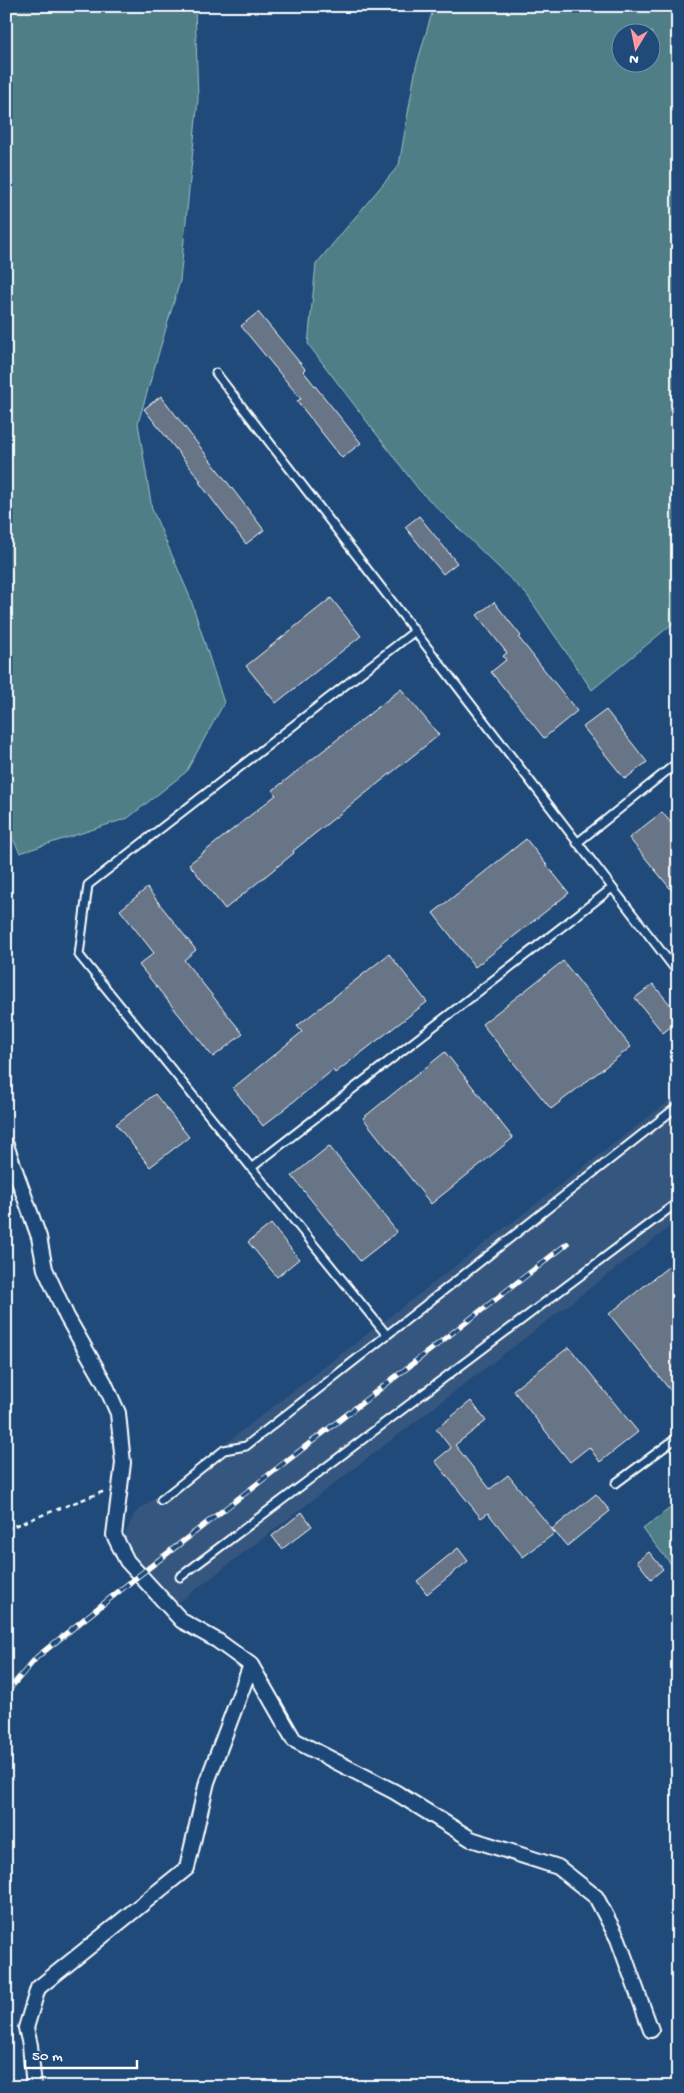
<svg xmlns="http://www.w3.org/2000/svg" width="684" height="2093" viewBox="0 0 684 2093" font-family="'Gochi Hand',sans-serif">
	<style>
		.built { fill: #35577e }
		.green { fill: #507e87; stroke: #a8bec3; fill-rule: evenodd }
		.building { fill: #677486; stroke: #fff }
		.lines { fill: none; stroke-linecap: round; stroke-linejoin: round }
		.service-casing { stroke: #fff; stroke-width: 11 }
		.minor-casing { stroke: #fff; stroke-width: 18 }
		.path { stroke: #fff; stroke-width: 2.5; stroke-dasharray: 5 4; stroke-linecap: butt }
		.service { stroke: #1f4a7a; stroke-width: 7 }
		.minor { stroke: #1f4a7a; stroke-width: 14 }
		.rail-casing { stroke: #fff; stroke-width: 5.5 }
		.rail { stroke: #1f4a7a; stroke-width: 4; stroke-dasharray: 11; stroke-linecap: butt }
	</style>
	<rect width="100%" height="100%" fill="#1f4a7a"/>
	<filter id="ink" filterUnits="userSpaceOnUse"><feTurbulence type="fractalNoise" baseFrequency=".02" numOctaves="2"/><feDisplacementMap in="SourceGraphic" scale="10" xChannelSelector="R" yChannelSelector="G"/><feConvolveMatrix kernelMatrix="1 2 1 2 8 2 1 2 1" color-interpolation-filters="sRGB"/></filter>
	<g filter="url(#ink)">
		<path class="built" d="M 678,1094 L 678,1221 L 174,1606 L 131,1559 L 124,1537 L 134,1514 Z"/>
		<path class="green" d="M 6,6 L 195,6 L 198,99 L 180,281 L 138,423 L 152,509 L 190,597 L 224,703 L 186,772 L 128,818 L 20,853 L 6,825 Z
			M 434,6 L 652,6 L 678,16 L 678,619 L 592,690 L 527,595 L 419,490 L 308,344 L 316,264 L 399,165 L 416,67 ZM 622,32 L 652,32 L 652,62 L 622,62 Z
			M 678,1502 L 678,1573 L 643,1529 Z"/>
		<path class="building" d="M 258,312 L 305,369 L 303,371 L 361,443 L 342,458 L 297,401 L 301,399 L 241,326 Z
			M 161,396 L 264,530 L 246,544 L 199,482 L 201,481 L 144,409 Z
			M 419,516 L 457,563 L 443,574 L 405,527 Z
			M 331,598 L 361,636 L 276,703 L 246,666 Z
			M 494,602 L 521,636 L 519,638 L 577,711 L 544,738 L 491,672 L 506,660 L 503,656 L 507,653 L 477,615 Z
			M 401,689 L 439,735 L 293,851 L 294,853 L 225,909 L 189,864 L 276,795 L 272,791 Z
			M 606,710 L 647,762 L 625,779 L 583,727 Z
			M 662,812 L 678,831 L 678,898 L 629,838 Z
			M 526,839 L 569,893 L 475,967 L 433,913 Z
			M 147,888 L 196,950 L 184,960 L 243,1034 L 213,1057 L 139,965 L 154,953 L 120,910 Z
			M 389,954 L 427,1002 L 335,1073 L 333,1070 L 263,1126 L 233,1088 L 302,1032 L 297,1026 Z
			M 563,961 L 631,1047 L 551,1109 L 482,1024 Z
			M 653,984 L 678,1014 L 678,1021 L 663,1033 L 635,998 Z
			M 445,1052 L 513,1138 L 431,1204 L 363,1118 Z
			M 155,1094 L 189,1137 L 150,1167 L 116,1124 Z
			M 329,1146 L 397,1232 L 360,1261 L 292,1176 Z
			M 271,1224 L 299,1259 L 277,1277 L 248,1242 Z
			M 678,1259 L 678,1400 L 609,1314 Z
			M 569,1347 L 638,1432 L 600,1462 L 589,1447 L 570,1462 L 513,1390 Z
			M 471,1401 L 486,1421 L 455,1445 L 490,1489 L 508,1475 L 555,1533 L 523,1557 L 488,1513 L 481,1518 L 435,1461 L 451,1448 L 436,1429 Z
			M 596,1494 L 610,1511 L 567,1546 L 552,1529 Z
			M 302,1512 L 312,1526 L 282,1549 L 272,1536 Z
			M 458,1548 L 468,1561 L 427,1594 L 417,1581 Z
			M 649,1552 L 663,1569 L 651,1579 L 637,1561 Z"/>
		<g class="lines">
			<defs>
				<path id="service" d="M 216,373 L 678,973
					M 671,768 L 678,776
					M 577,843 L 678,762
					M 251,1168 L 612,888
					M 386,1334 L 79,955 L 88,885 L 415,631
					M 616,1483 L 678,1437
					M 161,1500 L 224,1450 L 246,1446 L 678,1106
					M 180,1577 L 678,1202"/>
				<path id="minor" d="M 6,1145 L 39,1237 L 45,1269 L 67,1317 L 104,1382 L 118,1413 L 123,1463 L 114,1535 L 127,1561 L 182,1621 L 218,1641 L 251,1665 L 294,1740 L 395,1792 L 471,1839 L 558,1867 L 596,1897 L 618,1939 L 651,2030
					M 34,2087 L 30,2045 L 26,2028 L 38,1988 L 187,1868 L 207,1782 L 251,1665"/>
			</defs>
			<use href="#service" class="service-casing"/>
			<use href="#minor" class="minor-casing"/>
			<path class="path" d="M 6,1529 L 105,1491
				M 6,2037 L 14,2034"/>
			<use href="#service" class="service"/>
			<use href="#minor" class="minor"/>
			<defs>
				<path id="rail" d="M 6,1693 L 37,1657 L 133,1580 L 567,1244"/>
			</defs>
			<use href="#rail" class="rail-casing"/>
			<use href="#rail" class="rail"/>
		</g>
	</g>
	<rect width="684" height="2093" fill="none" stroke="#1f4a7a" stroke-width="25"/>
	<rect x="12" y="12" width="659" height="2068" fill="none" stroke="#fff" stroke-width="2" filter="url(#ink)"/>
	<g transform="translate(636 48) rotate(190)"><circle r="24" fill="#1f4a7a" stroke="#7992af"/>
	<path d="M0-4L9 19L0 12L-9 19Z" fill="#ff9aa2"/>
	<text y="-8" font-size="14" font-weight="bold" text-anchor="middle" fill="#ffffff">N</text>
	</g>
	<path d="M25 2060v8h112v-8" fill="none" stroke="#ffffff" stroke-width="2.5"/>
	<text x="32" y="2060" font-size="15" fill="#ffffff" stroke="#1f4a7a" stroke-width="4" paint-order="stroke">50 m</text>
</svg>
